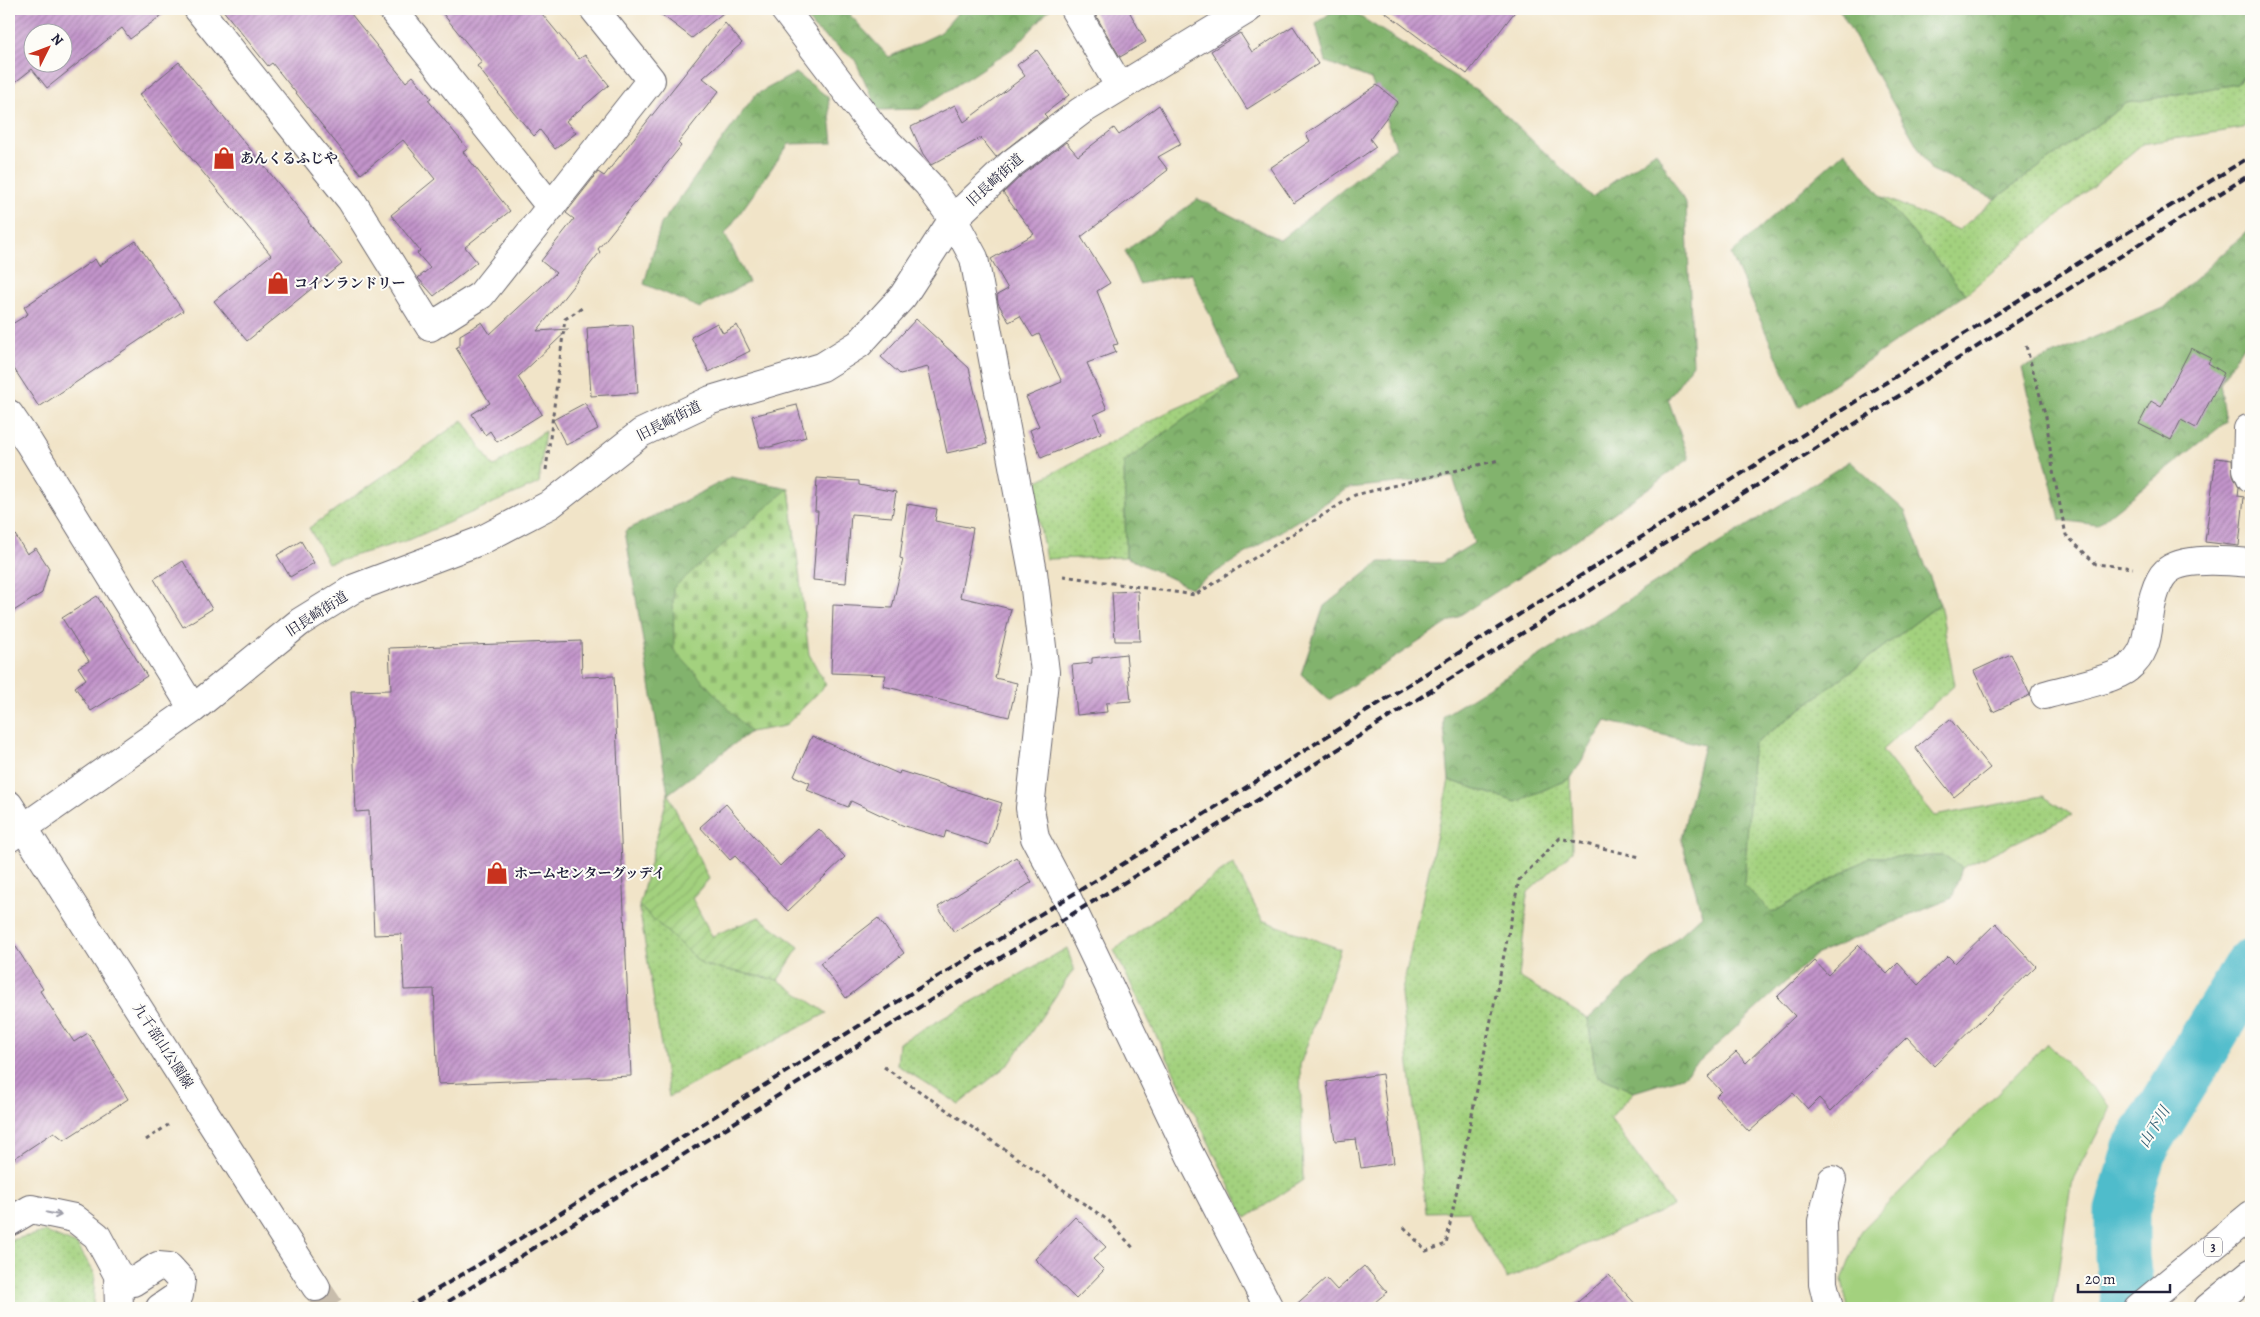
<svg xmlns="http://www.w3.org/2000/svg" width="2260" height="1317" viewBox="0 0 2260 1317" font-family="Alegreya,'Noto Serif JP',serif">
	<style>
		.grass { fill: url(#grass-dots); stroke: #627a5c }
		.forest { fill: url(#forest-crowns); stroke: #526a54 }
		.cemetery { fill: url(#cemetery-stones); stroke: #627a5c }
		.park { fill: #a3d17e; stroke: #627a5c }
		.garden { fill: url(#garden-furrows); stroke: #627a5c }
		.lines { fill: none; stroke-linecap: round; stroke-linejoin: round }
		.river { stroke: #50bccb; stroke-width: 55 }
		.building { fill: url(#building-hatch); fill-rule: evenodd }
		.major-tunnel { stroke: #c8bdac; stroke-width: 28; stroke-dasharray: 28 14; stroke-linecap: butt }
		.minor-casing { stroke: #6a666c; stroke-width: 30 }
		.major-casing { stroke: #6a666c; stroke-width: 30 }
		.highway-casing { stroke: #6a666c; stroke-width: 30 }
		.path { stroke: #6a666c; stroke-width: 3; stroke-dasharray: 4 4; stroke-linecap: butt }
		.minor { stroke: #fff; stroke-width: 28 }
		.major { stroke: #fff; stroke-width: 28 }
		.highway { stroke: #fff; stroke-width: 28 }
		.rail { stroke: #22223b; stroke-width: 4; stroke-dasharray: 8 4; stroke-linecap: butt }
		.oneway { stroke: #9c9ca7 }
		.labels { text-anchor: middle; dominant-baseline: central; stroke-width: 4; stroke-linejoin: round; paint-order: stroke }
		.shield { fill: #fdfcf7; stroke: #646373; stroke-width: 1 }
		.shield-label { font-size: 12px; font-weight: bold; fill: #22223b }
		.poi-label { font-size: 14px; font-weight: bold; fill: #22223b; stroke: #fdfcf7; text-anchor: start }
		.street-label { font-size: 14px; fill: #22223b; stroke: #fdfcf7 }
		.water-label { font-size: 15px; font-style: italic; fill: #346075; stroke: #fdfcf7 }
	</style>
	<defs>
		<pattern id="grass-dots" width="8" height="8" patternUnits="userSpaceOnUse" patternTransform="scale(1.25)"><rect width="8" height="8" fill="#a3d17e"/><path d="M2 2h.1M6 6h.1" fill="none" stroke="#8cb36e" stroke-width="1.8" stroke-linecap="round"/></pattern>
		<pattern id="forest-crowns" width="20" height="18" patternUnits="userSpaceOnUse" patternTransform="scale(1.25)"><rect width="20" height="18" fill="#82b36d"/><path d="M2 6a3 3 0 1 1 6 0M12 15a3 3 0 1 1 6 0" fill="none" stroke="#6a915b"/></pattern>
		<pattern id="cemetery-stones" width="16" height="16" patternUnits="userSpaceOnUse" patternTransform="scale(1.25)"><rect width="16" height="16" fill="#a3d17e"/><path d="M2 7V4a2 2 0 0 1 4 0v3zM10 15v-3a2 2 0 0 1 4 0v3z" fill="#8cb36e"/></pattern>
		<pattern id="garden-furrows" width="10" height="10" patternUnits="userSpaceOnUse" patternTransform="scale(1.25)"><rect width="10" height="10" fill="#a3d17e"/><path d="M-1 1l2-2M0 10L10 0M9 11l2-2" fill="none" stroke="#8cb36e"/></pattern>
		<pattern id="building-hatch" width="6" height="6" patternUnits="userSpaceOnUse" patternTransform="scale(1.25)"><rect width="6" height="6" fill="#c294ca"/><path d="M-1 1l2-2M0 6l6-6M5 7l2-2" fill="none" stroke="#9d78a5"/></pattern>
	</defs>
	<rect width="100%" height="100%" fill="#fdfcf7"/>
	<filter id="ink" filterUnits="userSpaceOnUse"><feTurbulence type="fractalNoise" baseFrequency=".02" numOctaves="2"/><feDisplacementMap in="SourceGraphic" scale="10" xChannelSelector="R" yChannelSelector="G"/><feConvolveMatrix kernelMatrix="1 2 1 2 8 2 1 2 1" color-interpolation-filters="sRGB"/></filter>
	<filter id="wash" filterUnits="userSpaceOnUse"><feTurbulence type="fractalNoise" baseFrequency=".0096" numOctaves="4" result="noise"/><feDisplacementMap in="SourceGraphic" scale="20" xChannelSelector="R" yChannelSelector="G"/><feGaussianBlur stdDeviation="1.12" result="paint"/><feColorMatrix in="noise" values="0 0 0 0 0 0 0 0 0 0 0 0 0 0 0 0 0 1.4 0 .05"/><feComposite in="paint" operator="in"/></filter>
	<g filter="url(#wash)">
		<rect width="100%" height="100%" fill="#f1e4c8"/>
		<path class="grass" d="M 2251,67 L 2251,122 L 2243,128 L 2142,144 L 1966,294 L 1881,196 L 1959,230 L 1995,199 L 2127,103 L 2236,84 Z
			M 1240,380 L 1124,462 L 1126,557 L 1046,559 L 1032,484 L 1166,413 Z
			M 463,420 L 493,467 L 545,431 L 539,483 L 409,540 L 328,563 L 309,528 Z
			M 1940,604 L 1955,685 L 1882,750 L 1934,816 L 2043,796 L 2072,815 L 1962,868 L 1945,856 L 1870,857 L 1772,913 L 1743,885 L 1753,745 Z
			M 1571,778 L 1572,852 L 1528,892 L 1519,977 L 1588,1019 L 1596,1075 L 1634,1092 L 1610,1118 L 1673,1206 L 1507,1279 L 1468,1211 L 1426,1212 L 1401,995 L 1449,780 L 1516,802 Z
			M 1233,863 L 1262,920 L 1340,949 L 1300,1065 L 1303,1180 L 1246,1218 L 1114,950 Z
			M 639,906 L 703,965 L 778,980 L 827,1013 L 669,1097 Z
			M 1067,948 L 1074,969 L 1010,1063 L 959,1104 L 897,1065 L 899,1043 Z
			M 45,1232 L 77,1245 L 95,1274 L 93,1308 L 9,1308 L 9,1243 L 11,1240 Z"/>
		<path class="forest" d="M 799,9 L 854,9 L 850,15 L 889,57 L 940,33 L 961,9 L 1050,9 L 1015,47 L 920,109 L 878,110 L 855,60 L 814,28 Z
			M 1335,9 L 1348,9 L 1483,94 L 1592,197 L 1656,151 L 1686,204 L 1693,364 L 1668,399 L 1689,459 L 1573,542 L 1329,700 L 1301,674 L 1324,606 L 1380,562 L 1441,563 L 1474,543 L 1453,477 L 1349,488 L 1191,588 L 1126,557 L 1124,462 L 1239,380 L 1191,273 L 1139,284 L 1125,251 L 1198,199 L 1280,240 L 1396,147 L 1371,79 L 1326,62 L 1316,24 Z
			M 1839,9 L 2251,9 L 2251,67 L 2236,84 L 2127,103 L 1995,199 L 1931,170 Z
			M 796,73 L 828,97 L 833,143 L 789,144 L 725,234 L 749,282 L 700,308 L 644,284 L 661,224 L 755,95 Z
			M 1845,151 L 1881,196 L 1966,294 L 1799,407 L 1731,254 Z
			M 2251,228 L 2251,327 L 2245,343 L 2220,383 L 2226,422 L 2097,525 L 2060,520 L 2022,368 L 2163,308 Z
			M 1850,461 L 1905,511 L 1940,604 L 1753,745 L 1744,885 L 1772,913 L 1870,857 L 1945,856 L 1962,868 L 1952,898 L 1815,955 L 1682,1077 L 1634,1092 L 1596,1075 L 1588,1019 L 1702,915 L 1681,838 L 1704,745 L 1606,721 L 1571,778 L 1516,802 L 1449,780 L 1443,716 Z
			M 731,477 L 789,488 L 797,558 L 712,656 L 750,732 L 668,794 L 625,531 Z"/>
		<path class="cemetery" d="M 789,488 L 809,654 L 826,685 L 785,726 L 750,732 L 674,650 L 673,588 Z"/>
		<path class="park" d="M 2047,1043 L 2111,1107 L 2071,1184 L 2053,1308 L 1848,1308 L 1842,1280 L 1861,1231 Z"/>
		<path class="garden" d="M 668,794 L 709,879 L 692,898 L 712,936 L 759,917 L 799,947 L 778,980 L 703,965 L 639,906 Z"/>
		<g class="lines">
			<path class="river" d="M 2129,1308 L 2122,1257 L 2122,1210 L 2139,1151 L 2251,966"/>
		</g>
		<g id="blocks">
			<path class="building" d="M 9,9 L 170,9 L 130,39 L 122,28 L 47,88 L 32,69 L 9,87 ZM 32,32 L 62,32 L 62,62 L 32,62 Z
				M 222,9 L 347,9 L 406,82 L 413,76 L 431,98 L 428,100 L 468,149 L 463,152 L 510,211 L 465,247 L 477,262 L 434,296 L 418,278 L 430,268 L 417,253 L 420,251 L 391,215 L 435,179 L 403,140 L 361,174 L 272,63 L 268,66 Z
				M 439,9 L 538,9 L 579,59 L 585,55 L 609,85 L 566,121 L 576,133 L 555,149 L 540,130 L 534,136 L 502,98 L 477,66 L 482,62 Z
				M 654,9 L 728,9 L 692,38 Z
				M 1092,9 L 1128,9 L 1146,42 L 1120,57 Z
				M 1381,9 L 1517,9 L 1467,74 Z
				M 725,23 L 742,43 L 703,78 L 719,91 L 678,143 L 681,146 L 598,249 L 600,252 L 537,331 L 569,329 L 518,377 L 542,414 L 497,442 L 490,431 L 485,435 L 472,414 L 490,403 L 456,348 L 460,345 L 460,335 L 482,322 L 490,334 L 556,273 L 541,261 L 574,219 L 566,213 L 598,172 L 604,176 Z
				M 1293,26 L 1318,64 L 1247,109 L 1211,51 L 1240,33 L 1252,52 Z
				M 1037,50 L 1069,95 L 1044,114 L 1047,117 L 996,157 L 981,138 L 931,165 L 923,154 L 911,127 L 955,105 L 964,122 L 1025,76 L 1017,65 Z
				M 179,62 L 309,221 L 308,222 L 342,264 L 247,341 L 214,301 L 271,255 L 139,95 Z
				M 1377,85 L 1398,102 L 1370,139 L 1376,147 L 1294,203 L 1270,168 L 1310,141 L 1306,134 Z
				M 1159,105 L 1181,144 L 1158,157 L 1168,170 L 1081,237 L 1110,283 L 1097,291 L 1118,344 L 1113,345 L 1116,352 L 1087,363 L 1107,409 L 1094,415 L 1101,433 L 1041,458 L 1030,430 L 1039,426 L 1026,397 L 1062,382 L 1039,334 L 1033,337 L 1020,316 L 1009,322 L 998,303 L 997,295 L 1008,289 L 991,259 L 1034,234 L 1003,193 L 1021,176 L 1066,142 L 1078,156 L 1114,128 L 1119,135 Z
				M 136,241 L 183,311 L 39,407 L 9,361 L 9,326 L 28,314 L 24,307 L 95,259 L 99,266 Z
				M 916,319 L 969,368 L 987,444 L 947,453 L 928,367 L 900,374 L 881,357 Z
				M 717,323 L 723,333 L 737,325 L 750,351 L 709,372 L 691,337 Z
				M 633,325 L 638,393 L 591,396 L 587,328 Z
				M 2191,348 L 2211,358 L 2208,363 L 2224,373 L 2196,428 L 2181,420 L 2171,440 L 2139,424 L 2151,401 L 2161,407 Z
				M 585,403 L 598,429 L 566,445 L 553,420 Z
				M 797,405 L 806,437 L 770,447 L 760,447 L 752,416 Z
				M 2216,458 L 2232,460 L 2233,475 L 2239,487 L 2238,496 L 2244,497 L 2239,546 L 2205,542 Z
				M 817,478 L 859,481 L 859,485 L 896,492 L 892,517 L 851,514 L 846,583 L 813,580 L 818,511 L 815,511 Z
				M 907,504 L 937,509 L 935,521 L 973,528 L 960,597 L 1011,609 L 995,678 L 1017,683 L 1009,717 L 883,686 L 886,675 L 831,673 L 833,605 L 892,608 L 903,559 L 900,558 Z
				M 9,525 L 27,554 L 36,548 L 49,568 L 42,593 L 9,614 Z
				M 301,541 L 314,563 L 290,577 L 277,555 Z
				M 183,561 L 212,609 L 183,627 L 154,579 Z
				M 1138,591 L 1140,641 L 1115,641 L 1112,592 Z
				M 97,596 L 147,676 L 91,711 L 75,687 L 86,679 L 78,667 L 89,661 L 62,618 Z
				M 581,641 L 582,677 L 614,676 L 631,1076 L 438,1084 L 434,989 L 404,990 L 401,934 L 374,935 L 369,811 L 356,812 L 351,691 L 391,690 L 389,648 Z
				M 1126,654 L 1131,701 L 1106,703 L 1107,712 L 1077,715 L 1072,665 L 1092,663 L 1092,658 Z
				M 2011,654 L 2030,695 L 1993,712 L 1974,671 Z
				M 1950,719 L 1990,768 L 1954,797 L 1915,748 Z
				M 812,736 L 899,774 L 900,771 L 1002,803 L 989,845 L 946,831 L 944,838 L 902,825 L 851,801 L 848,807 L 807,790 L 810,783 L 794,776 Z
				M 726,804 L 780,866 L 819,829 L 845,857 L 788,911 L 735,856 L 730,860 L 700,827 Z
				M 1016,857 L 1032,882 L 954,932 L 938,907 Z
				M 878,918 L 904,953 L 846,998 L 820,963 Z
				M 1996,923 L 2036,966 L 1934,1066 L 1907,1037 L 1831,1111 L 1819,1098 L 1808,1109 L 1793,1093 L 1749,1132 L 1716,1096 L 1721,1091 L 1708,1077 L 1736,1052 L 1746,1063 L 1795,1016 L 1777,997 L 1815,961 L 1828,975 L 1859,945 L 1887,974 L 1898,963 L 1918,985 L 1948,956 L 1955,963 Z
				M 9,936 L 43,989 L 40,991 L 74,1042 L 88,1033 L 128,1099 L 64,1140 L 54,1132 L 9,1162 Z
				M 1382,1074 L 1394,1163 L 1361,1168 L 1356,1139 L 1335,1141 L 1327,1082 Z
				M 1075,1217 L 1106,1247 L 1093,1259 L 1104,1270 L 1076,1299 L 1035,1259 Z
				M 1364,1266 L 1387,1292 L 1368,1308 L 1292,1308 L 1326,1278 L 1337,1290 Z
				M 1609,1275 L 1639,1308 L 1571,1308 Z"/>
		</g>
	</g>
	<g filter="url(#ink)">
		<use href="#blocks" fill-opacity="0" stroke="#6a666c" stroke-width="1"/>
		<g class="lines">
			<path class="major-tunnel" d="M 316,1287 L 330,1308"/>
			<defs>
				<path id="minor" d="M 198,9 L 351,200 L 430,327 L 481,295 L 651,80 L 594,9
					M 392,9 L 551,207
					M 784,9 L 875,129 L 928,184 L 953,219 L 974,258 L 1033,572 L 1045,672 L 1030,808 L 1035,838 L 1067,898 L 1190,1155 L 1269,1308
					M 1074,9 L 1120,87
					M 9,414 L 29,443 L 193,709
					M 2248,429 L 2247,469 L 2251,478
					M 2045,695 C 2064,689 2114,680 2128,668 C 2144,655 2147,641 2149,621 C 2150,608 2156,581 2166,572 C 2182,556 2230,561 2251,563
					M 9,838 L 193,709 L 300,622 L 355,588 L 480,541 L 551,504 L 641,433 L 711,400 L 822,367 L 859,344 L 903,296 L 953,219 L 1011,164 L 1081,111 L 1248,9
					M 9,1222 L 31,1209 L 74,1218 L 97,1236 L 118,1275 L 119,1308
					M 118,1275 L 133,1282 L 158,1266 L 169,1267 L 181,1280 L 179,1295 L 160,1308
					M 1829,1308 L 1823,1283 L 1822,1221 L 1832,1180"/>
				<path id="major" d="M 9,805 L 316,1287"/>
				<path id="highway" d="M 2138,1308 L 2251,1215
					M 2208,1308 L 2251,1273"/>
			</defs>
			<use href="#minor" class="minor-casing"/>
			<use href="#major" class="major-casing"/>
			<use href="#highway" class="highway-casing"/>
			<path class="path" d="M 2026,346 L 2046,417 L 2053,471 L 2066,535 L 2096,564 L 2133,568
				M 546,470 L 565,319 L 582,308
				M 1063,576 L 1195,595 L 1355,495 L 1499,460
				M 884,1067 L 1109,1221 L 1135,1250
				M 146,1140 L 168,1125
				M 1404,1227 L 1426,1251 L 1446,1244 L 1519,880 L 1560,838 L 1640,857"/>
			<use href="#minor" class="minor"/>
			<use href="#major" class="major"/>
			<use href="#highway" class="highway"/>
			<path class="rail" d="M 406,1308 L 478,1265 L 916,990 L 1190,823 L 1869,393 L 2251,156
				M 438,1308 L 926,1003 L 1199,837 L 2251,174"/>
		</g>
		<defs><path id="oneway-shaft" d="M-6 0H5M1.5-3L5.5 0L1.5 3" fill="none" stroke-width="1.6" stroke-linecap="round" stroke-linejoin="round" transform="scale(1.25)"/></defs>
		<use class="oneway" href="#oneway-shaft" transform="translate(54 1214) rotate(12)"/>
	</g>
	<defs>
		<symbol id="shop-bare" viewBox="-9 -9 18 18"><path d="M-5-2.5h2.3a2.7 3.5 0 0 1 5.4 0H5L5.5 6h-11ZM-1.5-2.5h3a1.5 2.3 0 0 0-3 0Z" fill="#c8321e" stroke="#fdfcf7" stroke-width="2.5" paint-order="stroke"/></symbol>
	</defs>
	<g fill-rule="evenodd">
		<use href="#shop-bare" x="208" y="142" width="32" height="32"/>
		<use href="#shop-bare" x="262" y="267" width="32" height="32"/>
		<use href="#shop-bare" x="481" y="857" width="32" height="32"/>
	</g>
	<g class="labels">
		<rect class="shield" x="2204" y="1237.5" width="18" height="19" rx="4"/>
		<g class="shield-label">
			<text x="2213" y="1247">3</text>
		</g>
		<g class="poi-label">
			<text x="240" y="158">あんくるふじや</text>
			<text x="294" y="283">コインランドリー</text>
			<text x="514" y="873">ホームセンターグッデイ</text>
		</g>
		<g class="street-label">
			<text transform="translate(995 180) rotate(-42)">旧長崎街道</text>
			<text transform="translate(669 421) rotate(-27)">旧長崎街道</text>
			<text transform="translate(317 614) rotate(-33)">旧長崎街道</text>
			<text transform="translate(163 1046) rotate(57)">九千部山公園線</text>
		</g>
		<g class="water-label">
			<text transform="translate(2154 1127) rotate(-59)">山下川</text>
		</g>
	</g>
	<rect width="2260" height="1317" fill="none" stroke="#fdfcf7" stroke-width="30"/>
	<g transform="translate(48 48) rotate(48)"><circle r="24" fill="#fdfcf7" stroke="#a5a5ac"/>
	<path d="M0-4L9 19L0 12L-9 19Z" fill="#c8321e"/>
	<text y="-8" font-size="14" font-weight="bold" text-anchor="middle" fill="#22223b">N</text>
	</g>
	<path d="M2078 1284v8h92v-8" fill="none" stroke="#22223b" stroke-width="2.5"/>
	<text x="2085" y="1284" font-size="15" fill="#22223b" stroke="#fdfcf7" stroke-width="4" paint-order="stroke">20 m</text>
</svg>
